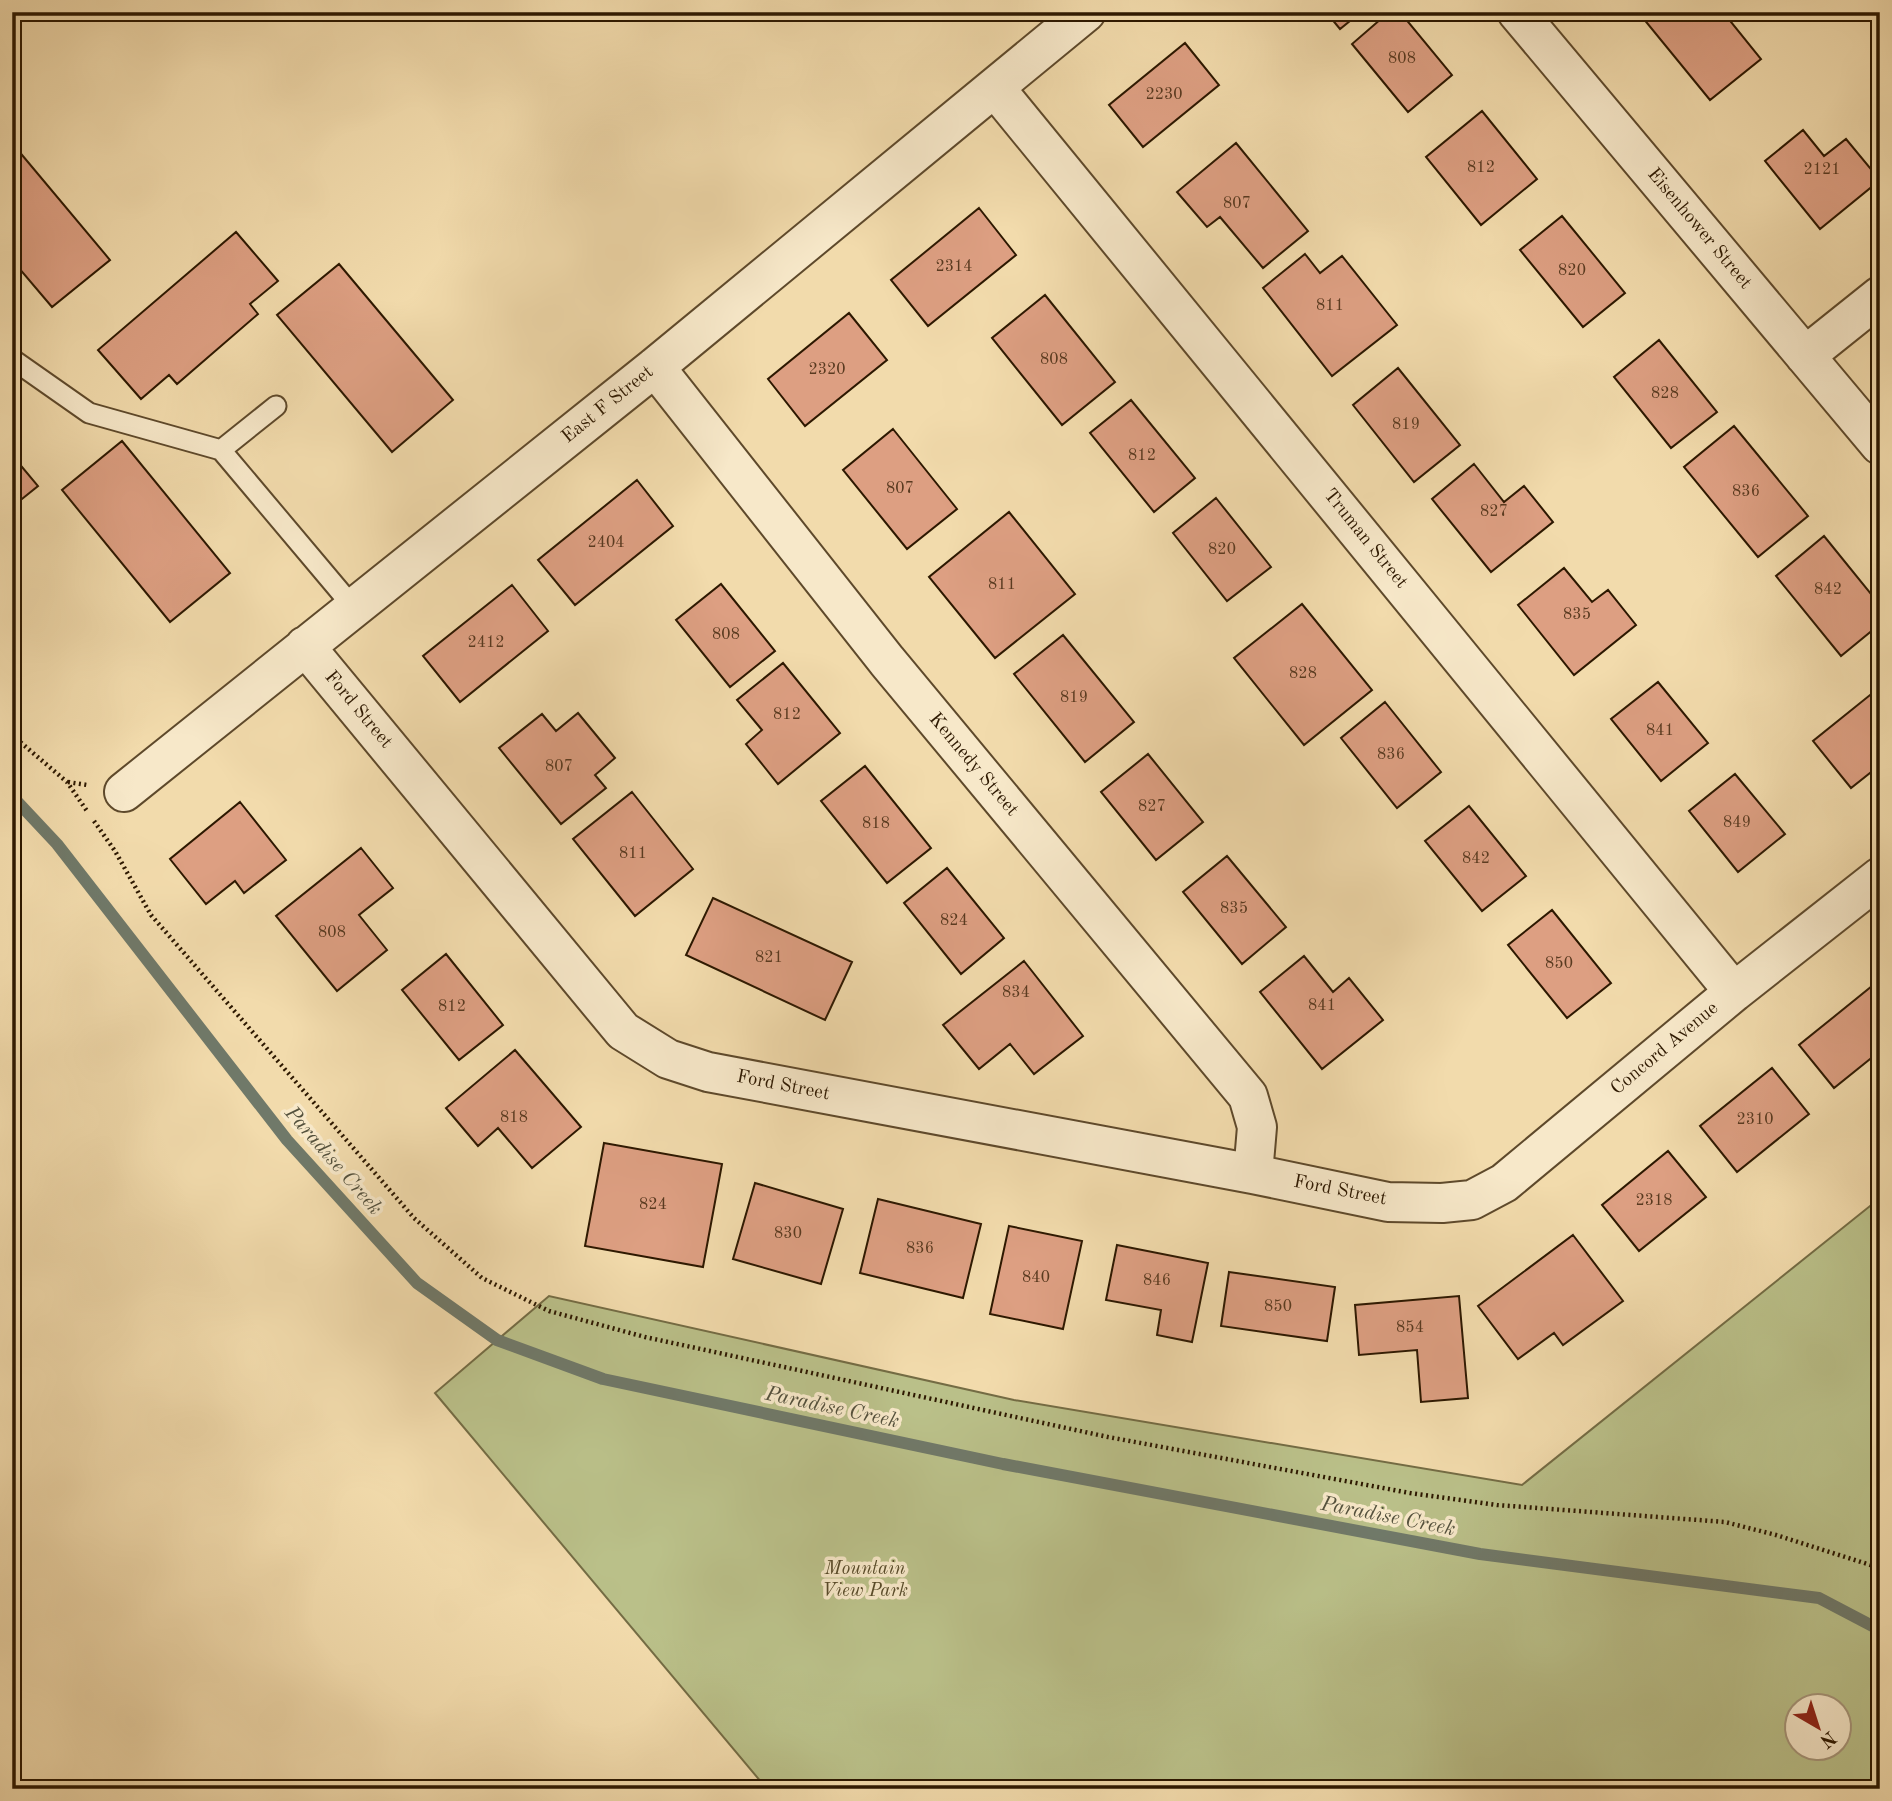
<svg xmlns="http://www.w3.org/2000/svg" width="1892" height="1801" viewBox="0 0 1892 1801" font-family="'Old Standard TT',serif">
	<style>
		.green { fill: #bac089; stroke: #746c44; stroke-width: 2; fill-rule: evenodd }
		.lines { fill: none; stroke-linecap: round; stroke-linejoin: round }
		.stream { stroke: #707969; stroke-width: 12 }
		.building { fill: #dd9f82; stroke: #2d1800; stroke-width: 2 }
		.lane-casing { stroke: #5e492b; stroke-width: 23 }
		.street-casing { stroke: #5e492b; stroke-width: 42 }
		.path { stroke: #2d1800; stroke-width: 4.5; stroke-dasharray: 2 3.5; stroke-linecap: butt }
		.lane { stroke: #f7e8c9; stroke-width: 19 }
		.street { stroke: #f7e8c9; stroke-width: 38 }
		.labels { text-anchor: middle; dominant-baseline: central; stroke-width: 7; stroke-linejoin: round; paint-order: stroke }
		.number-label { font-size: 16px; fill: #593a20 }
		.street-label { font-size: 19px; fill: #2d1800; stroke: #f7e8c9 }
		.park-label { font-size: 19px; font-style: italic; fill: #574a29; stroke: #f7e8c9 }
		.water-label { font-size: 21px; font-style: italic; fill: #54513d; stroke: #f7e8c9 }
	</style>
	<rect width="100%" height="100%" fill="#f2dbac"/>
	<filter id="stains"><feTurbulence type="fractalNoise" baseFrequency=".00286" numOctaves="4"/><feColorMatrix values="0 0 0 0 .2 0 0 0 0 .09 0 0 0 0 .02 0 0 0 .5 -.17"/></filter>
	<radialGradient id="worn" r=".72"><stop offset=".6" stop-color="#630" stop-opacity="0"/><stop offset="1" stop-color="#630" stop-opacity=".3"/></radialGradient>
	<path class="green" d="M 1880,1198 L 1880,1789 L 767,1789 L 435,1393 L 549,1296 L 1014,1400 L 1522,1485 ZM 1798,1706 L 1840,1706 L 1840,1748 L 1798,1748 Z"/>
	<g class="lines">
		<path class="stream" d="M 12,796 L 57,844 L 287,1140 L 417,1283 L 497,1340 L 603,1379 L 1003,1464 L 1480,1554 L 1819,1598 L 1880,1630"/>
	</g>
	<path class="building" d="M 1326,12 L 1361,12 L 1340,29 Z
		M 1389,12 L 1400,12 L 1452,75 L 1408,112 L 1352,44 Z
		M 1638,12 L 1723,12 L 1761,59 L 1710,100 Z
		M 1185,43 L 1219,85 L 1143,147 L 1109,105 Z
		M 1482,111 L 1537,179 L 1481,225 L 1426,157 Z
		M 1803,130 L 1824,156 L 1846,139 L 1880,180 L 1820,229 L 1765,161 Z
		M 12,143 L 110,260 L 52,307 L 12,260 Z
		M 1236,143 L 1308,231 L 1263,268 L 1220,217 L 1207,227 L 1177,192 Z
		M 979,208 L 1016,255 L 928,326 L 891,280 Z
		M 1562,216 L 1625,293 L 1583,327 L 1520,250 Z
		M 236,232 L 278,281 L 250,304 L 258,314 L 177,384 L 169,375 L 141,399 L 98,350 Z
		M 1305,254 L 1320,273 L 1342,256 L 1397,325 L 1332,376 L 1263,288 Z
		M 339,264 L 453,400 L 392,452 L 277,315 Z
		M 1045,295 L 1115,382 L 1062,425 L 992,338 Z
		M 849,313 L 887,360 L 805,426 L 768,379 Z
		M 1659,340 L 1717,412 L 1671,448 L 1614,377 Z
		M 1398,368 L 1460,445 L 1414,482 L 1353,405 Z
		M 1131,400 L 1195,478 L 1154,512 L 1090,433 Z
		M 1734,426 L 1808,516 L 1758,557 L 1684,467 Z
		M 893,429 L 957,509 L 907,549 L 843,470 Z
		M 122,441 L 230,573 L 170,622 L 62,490 Z
		M 12,455 L 38,486 L 12,507 Z
		M 1474,464 L 1504,502 L 1524,486 L 1553,522 L 1491,572 L 1432,499 Z
		M 637,480 L 673,526 L 575,605 L 538,560 Z
		M 1216,498 L 1271,567 L 1227,601 L 1173,533 Z
		M 1009,512 L 1075,594 L 995,658 L 929,577 Z
		M 1824,536 L 1880,605 L 1880,624 L 1841,656 L 1776,576 Z
		M 1564,568 L 1592,602 L 1608,590 L 1636,625 L 1574,675 L 1518,605 Z
		M 721,584 L 775,651 L 730,687 L 676,620 Z
		M 512,585 L 548,631 L 460,702 L 423,656 Z
		M 1302,604 L 1372,690 L 1304,745 L 1234,658 Z
		M 1063,635 L 1134,722 L 1085,762 L 1014,674 Z
		M 783,663 L 840,733 L 778,784 L 746,744 L 762,730 L 737,700 Z
		M 1658,682 L 1708,743 L 1661,781 L 1611,719 Z
		M 1880,687 L 1880,765 L 1851,788 L 1813,741 Z
		M 1385,702 L 1441,772 L 1397,808 L 1341,738 Z
		M 578,713 L 615,758 L 595,775 L 606,788 L 561,824 L 499,748 L 542,714 L 556,731 Z
		M 1148,754 L 1203,822 L 1156,860 L 1101,792 Z
		M 865,766 L 931,848 L 887,883 L 821,801 Z
		M 1735,774 L 1785,834 L 1738,872 L 1689,811 Z
		M 632,792 L 693,869 L 635,916 L 573,839 Z
		M 240,802 L 286,860 L 244,893 L 235,881 L 206,904 L 170,859 Z
		M 1469,806 L 1526,876 L 1482,911 L 1425,841 Z
		M 361,848 L 393,888 L 359,915 L 387,950 L 337,991 L 276,916 Z
		M 1227,856 L 1286,927 L 1242,964 L 1183,892 Z
		M 947,868 L 1004,938 L 961,974 L 904,903 Z
		M 713,898 L 852,962 L 825,1020 L 686,955 Z
		M 1552,910 L 1611,983 L 1567,1018 L 1508,945 Z
		M 446,954 L 503,1025 L 459,1060 L 402,990 Z
		M 1304,956 L 1333,992 L 1349,978 L 1383,1020 L 1322,1069 L 1260,992 Z
		M 1024,961 L 1083,1036 L 1034,1074 L 1010,1044 L 979,1069 L 943,1025 Z
		M 1877,982 L 1880,986 L 1880,1051 L 1834,1088 L 1799,1045 Z
		M 515,1050 L 581,1127 L 532,1168 L 498,1128 L 478,1146 L 446,1108 Z
		M 1772,1068 L 1809,1114 L 1737,1172 L 1700,1126 Z
		M 604,1143 L 722,1164 L 703,1267 L 585,1246 Z
		M 1668,1151 L 1706,1197 L 1639,1251 L 1602,1205 Z
		M 755,1183 L 843,1209 L 821,1284 L 733,1259 Z
		M 878,1199 L 981,1224 L 963,1298 L 860,1273 Z
		M 1009,1226 L 1082,1241 L 1063,1329 L 990,1314 Z
		M 1573,1235 L 1623,1301 L 1563,1345 L 1554,1333 L 1518,1359 L 1478,1306 Z
		M 1117,1245 L 1208,1263 L 1192,1342 L 1157,1335 L 1161,1310 L 1106,1300 Z
		M 1229,1272 L 1335,1287 L 1327,1341 L 1221,1326 Z
		M 1459,1296 L 1468,1398 L 1421,1402 L 1417,1350 L 1359,1355 L 1355,1305 Z"/>
	<g class="lines">
		<defs>
			<path id="lane" d="M 12,359 L 89,413 L 221,450 L 354,608
				M 221,450 L 276,406"/>
			<path id="street" d="M 1517,12 L 1880,445
				M 995,88 L 1734,992
				M 1805,356 L 1880,296
				M 655,367 L 887,661 L 1248,1096 L 1257,1127 L 1253,1174
				M 305,646 L 623,1031 L 668,1059 L 708,1072 L 1253,1174 L 1388,1202 L 1442,1203 L 1472,1200 L 1504,1183 L 1734,992 L 1880,877
				M 124,792 L 655,367 L 1086,12"/>
		</defs>
		<use href="#lane" class="lane-casing"/>
		<use href="#street" class="street-casing"/>
		<path class="path" d="M 12,735 L 67,782 L 87,811
			M 68,782 L 87,785
			M 94,821 L 115,851 L 151,915 L 414,1218 L 482,1278 L 549,1311 L 645,1337 L 1108,1437 L 1410,1493 L 1497,1505 L 1725,1522 L 1776,1535 L 1880,1568"/>
		<use href="#lane" class="lane"/>
		<use href="#street" class="street"/>
	</g>
	<g class="labels">
		<g class="number-label">
			<text x="1402" y="59">808</text>
			<text x="1164" y="95">2230</text>
			<text x="1481" y="168">812</text>
			<text x="1822" y="170">2121</text>
			<text x="1237" y="204">807</text>
			<text x="954" y="267">2314</text>
			<text x="1572" y="271">820</text>
			<text x="1330" y="306">811</text>
			<text x="1054" y="360">808</text>
			<text x="827" y="370">2320</text>
			<text x="1665" y="394">828</text>
			<text x="1406" y="425">819</text>
			<text x="1142" y="456">812</text>
			<text x="900" y="489">807</text>
			<text x="1746" y="492">836</text>
			<text x="1494" y="512">827</text>
			<text x="606" y="543">2404</text>
			<text x="1222" y="550">820</text>
			<text x="1002" y="585">811</text>
			<text x="1828" y="590">842</text>
			<text x="1577" y="615">835</text>
			<text x="726" y="635">808</text>
			<text x="486" y="643">2412</text>
			<text x="1303" y="674">828</text>
			<text x="1074" y="698">819</text>
			<text x="787" y="715">812</text>
			<text x="1660" y="731">841</text>
			<text x="1391" y="755">836</text>
			<text x="559" y="767">807</text>
			<text x="1152" y="807">827</text>
			<text x="1737" y="823">849</text>
			<text x="876" y="824">818</text>
			<text x="633" y="854">811</text>
			<text x="1476" y="859">842</text>
			<text x="1234" y="909">835</text>
			<text x="954" y="921">824</text>
			<text x="332" y="933">808</text>
			<text x="769" y="958">821</text>
			<text x="1559" y="964">850</text>
			<text x="1016" y="993">834</text>
			<text x="1322" y="1006">841</text>
			<text x="452" y="1007">812</text>
			<text x="514" y="1118">818</text>
			<text x="1755" y="1120">2310</text>
			<text x="1654" y="1201">2318</text>
			<text x="653" y="1205">824</text>
			<text x="788" y="1234">830</text>
			<text x="920" y="1249">836</text>
			<text x="1036" y="1278">840</text>
			<text x="1157" y="1281">846</text>
			<text x="1278" y="1307">850</text>
			<text x="1410" y="1328">854</text>
		</g>
		<g class="street-label">
			<text transform="translate(1699 229) rotate(50)">Eisenhower Street</text>
			<text transform="translate(608 405) rotate(-39)">East F Street</text>
			<text transform="translate(1365 539) rotate(51)">Truman Street</text>
			<text transform="translate(358 710) rotate(50)">Ford Street</text>
			<text transform="translate(973 765) rotate(50)">Kennedy Street</text>
			<text transform="translate(1665 1049) rotate(-40)">Concord Avenue</text>
			<text transform="translate(783 1086) rotate(11)">Ford Street</text>
			<text transform="translate(1340 1191) rotate(11)">Ford Street</text>
		</g>
		<g class="park-label">
			<text x="865" y="1569">Mountain<tspan x="865" dy="22">View Park</tspan></text>
		</g>
		<g class="water-label">
			<text transform="translate(333 1161) rotate(49)">Paradise Creek</text>
			<text transform="translate(832 1408) rotate(12)">Paradise Creek</text>
			<text transform="translate(1388 1517) rotate(11)">Paradise Creek</text>
		</g>
	</g>
	<rect width="1892" height="1801" fill="none" stroke="#f2dbac" stroke-width="42"/>
	<rect x="14" y="14" width="1864" height="1773" fill="none" stroke="#2d1800" stroke-width="3.5"/>
	<rect x="21" y="21" width="1850" height="1759" fill="none" stroke="#2d1800" stroke-width="2"/>
	<g transform="translate(1818 1727) rotate(141)"><circle r="33" fill="#f7e8c9" stroke="#a69579" stroke-width="2"/>
	<path d="M0-5L12 26L0 18L-12 26Z" fill="#8f2418"/>
	<text y="-10" font-size="19" font-weight="bold" text-anchor="middle" fill="#2d1800">N</text>
	</g>
	<rect width="100%" height="100%" filter="url(#stains)"/>
	<rect width="100%" height="100%" fill="url(#worn)"/>
</svg>
